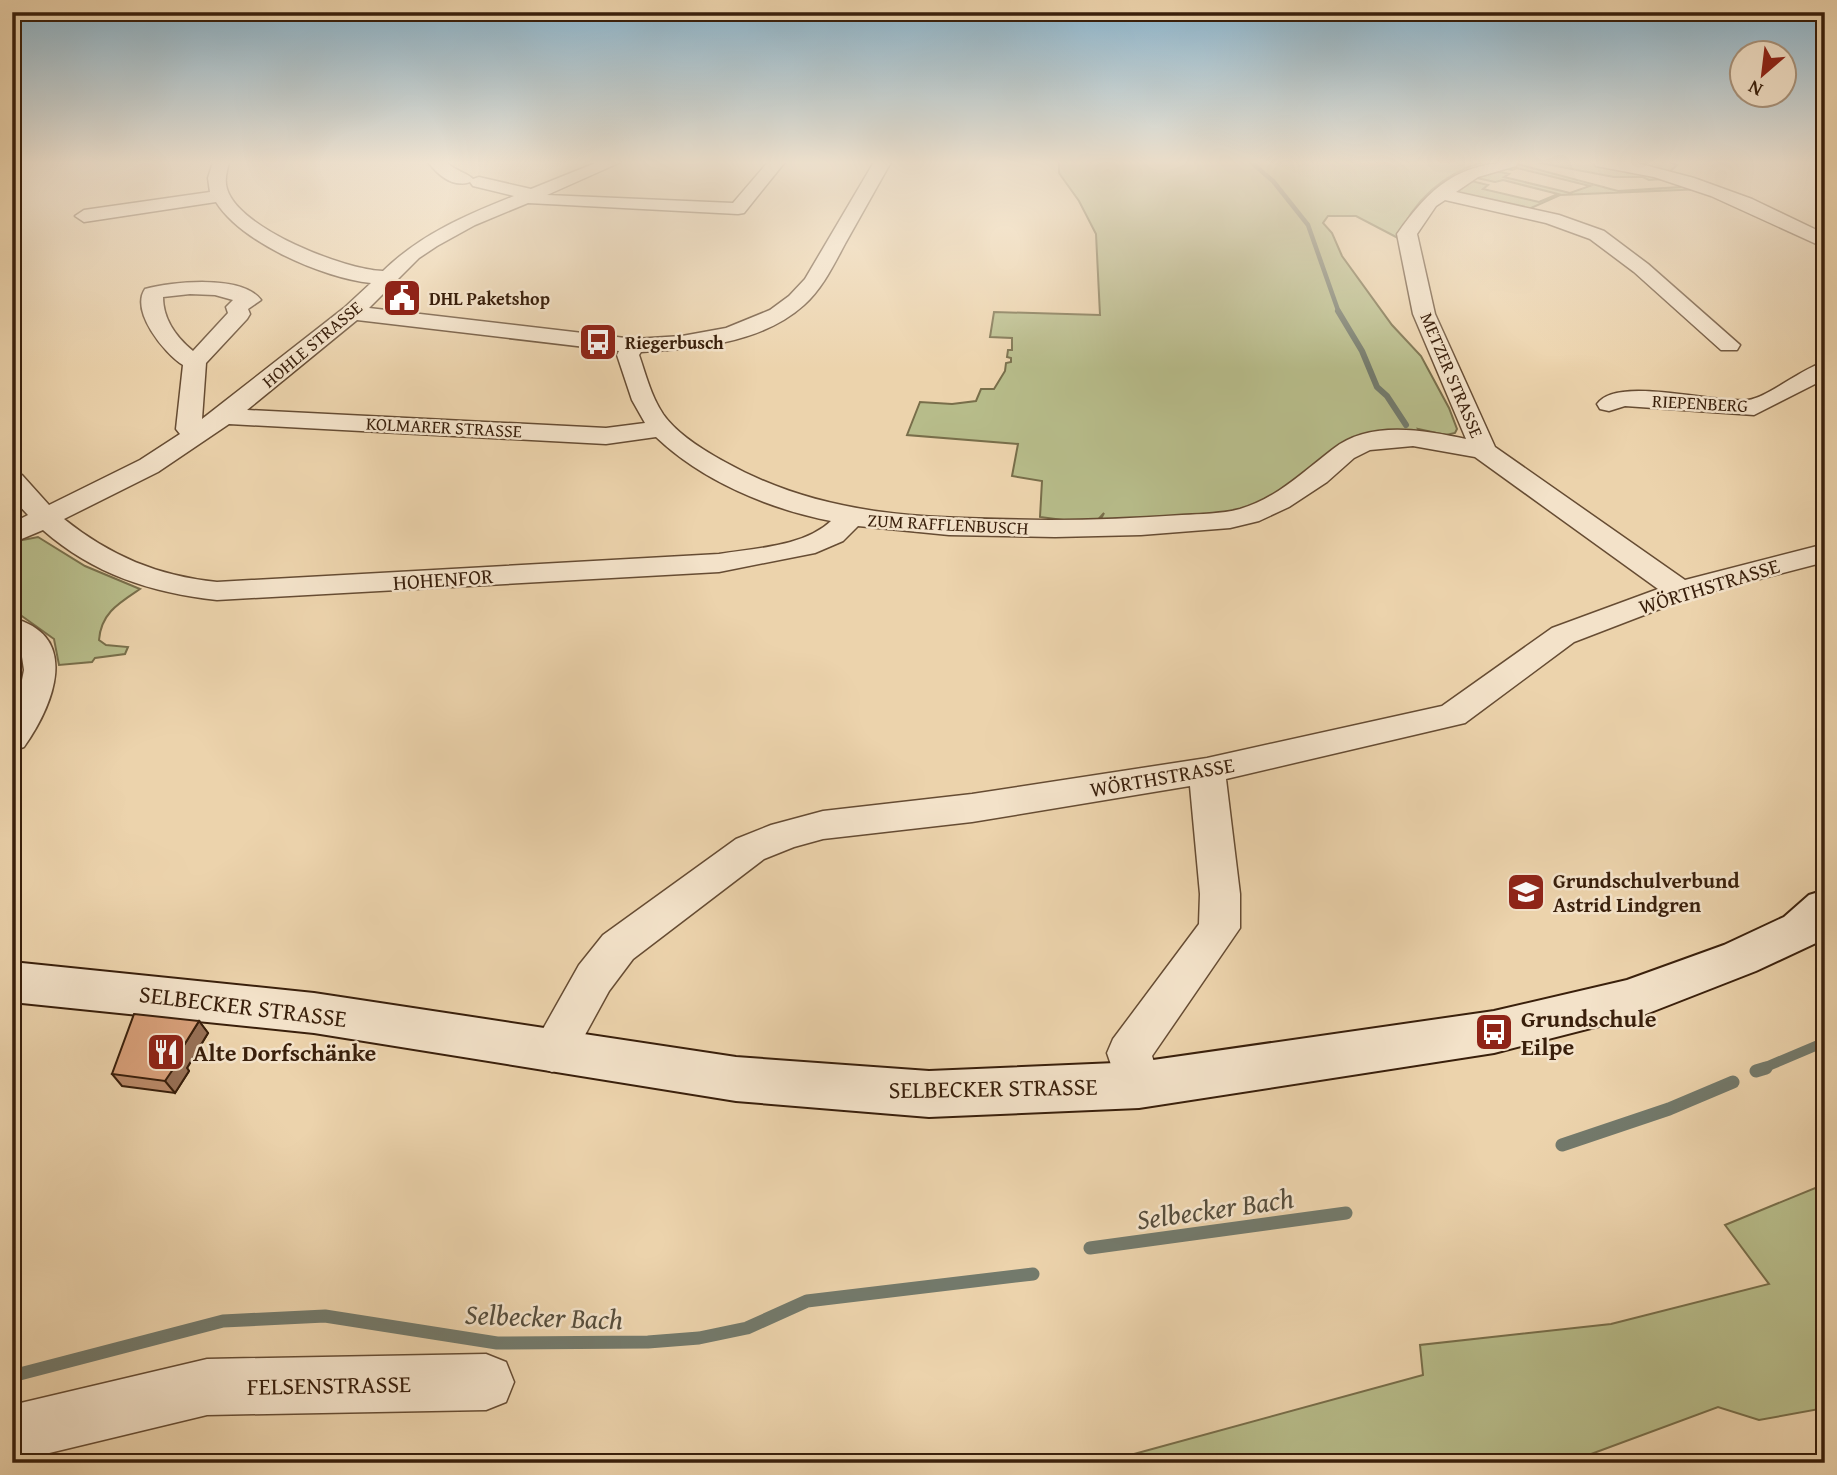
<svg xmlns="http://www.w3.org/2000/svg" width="1837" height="1475" viewBox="0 0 1837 1475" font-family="'Gentium Book Plus',serif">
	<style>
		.green { fill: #b7bc8a; stroke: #786e4a; stroke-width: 2 }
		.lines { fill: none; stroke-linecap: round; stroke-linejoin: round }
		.stream-far3 { stroke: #737a6c; stroke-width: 4.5 }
		.stream-far2 { stroke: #737a6c; stroke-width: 6 }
		.stream-far1 { stroke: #737a6c; stroke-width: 10 }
		.stream { stroke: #737a6c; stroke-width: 13 }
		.street-casing { stroke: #664c33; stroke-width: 3 }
		.secondary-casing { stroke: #391f0b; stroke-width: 4 }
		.street { fill: #f3e2c9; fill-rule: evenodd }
		.secondary { fill: #f3e2c9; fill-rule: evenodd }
		.wall { fill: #ba8a69; stroke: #391f0b; stroke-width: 2 }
		.shaded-wall { fill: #977055; stroke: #391f0b; stroke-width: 2 }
		.building { fill: #d8a07a; stroke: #391f0b; stroke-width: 2 }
		.labels { text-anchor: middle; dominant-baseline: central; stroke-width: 5; stroke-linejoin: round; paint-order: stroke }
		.far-poi-label { font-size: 18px; font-weight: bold; fill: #391f0b; stroke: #f3e2c9; text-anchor: start }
		.far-street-label { font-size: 18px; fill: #391f0b; stroke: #f3e2c9 }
		.street-label { font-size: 21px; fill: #391f0b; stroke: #f3e2c9 }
		.poi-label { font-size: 21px; font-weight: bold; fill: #391f0b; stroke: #f3e2c9; text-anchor: start }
		.near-street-label { font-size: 24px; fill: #391f0b; stroke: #f3e2c9 }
		.near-poi-label { font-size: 24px; font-weight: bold; fill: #391f0b; stroke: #f3e2c9; text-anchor: start }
		.near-water-label { font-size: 28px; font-style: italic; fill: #564d3c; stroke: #f3e2c9 }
	</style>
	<rect width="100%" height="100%" fill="#ecd3ac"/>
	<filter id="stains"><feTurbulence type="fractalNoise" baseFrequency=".00286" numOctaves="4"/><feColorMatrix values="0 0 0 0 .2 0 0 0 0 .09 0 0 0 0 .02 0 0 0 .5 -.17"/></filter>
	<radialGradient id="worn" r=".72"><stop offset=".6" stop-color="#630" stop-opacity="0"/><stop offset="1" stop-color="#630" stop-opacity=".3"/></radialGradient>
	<path class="green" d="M 1059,162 L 1483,162 C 1444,173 1413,201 1398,238 L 1356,216 L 1328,216 L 1323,223 L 1332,233 L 1342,256 L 1392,325 L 1421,356 L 1449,408 L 1457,429 L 1455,433 L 1446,435 L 1418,429 L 1424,440 L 1363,442 L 1250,515 L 1095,530 L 1104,513 L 1094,524 L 1040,517 L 1042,481 L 1012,476 L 1018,444 L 907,435 L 920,402 L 952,404 L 976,401 L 981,389 L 994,389 L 1005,371 L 1006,363 L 1011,362 L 1011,358 L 1007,357 L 1008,350 L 1012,350 L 1012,338 L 990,337 L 994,312 L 1100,315 L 1096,234 L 1079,201 L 1059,173 Z
		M 1510,162 L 1618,191 L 1680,187 L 1679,185 L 1704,189 L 1560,195 L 1522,212 L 1442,194 L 1463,179 L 1488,185 L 1483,189 L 1539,202 L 1558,194 L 1503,180 L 1495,182 L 1468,176 L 1483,168 L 1509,174 L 1504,177 L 1570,193 L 1590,186 L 1517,168 L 1512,170 L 1492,166 Z
		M 1535,162 L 1602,162 L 1638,168 L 1636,162 L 1669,162 L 1677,165 L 1666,175 L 1677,178 L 1649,180 L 1643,177 L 1614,177 Z
		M 38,537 L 85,566 L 140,589 C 119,603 101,613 99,640 L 106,645 L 128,647 L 125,654 L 95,658 L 92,662 L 59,665 L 54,639 L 12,609 L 12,542 Z
		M 1825,1184 L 1825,1408 L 1759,1420 L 1718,1407 L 1583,1457 L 1544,1463 L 1068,1463 L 1134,1454 L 1423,1375 L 1420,1345 L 1611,1324 L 1769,1284 L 1725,1225 Z"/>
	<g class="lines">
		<path class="stream-far3" d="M 1251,162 L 1273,181 L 1308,225 L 1339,313"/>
		<path class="stream-far2" d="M 1338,311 L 1362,351 L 1377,387 L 1387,396 L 1406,425"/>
		<path class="stream-far1" d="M 1761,1069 L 1825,1042"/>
		<path class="stream" d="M 1756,1071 L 1766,1068
			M 1562,1145 L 1669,1109 L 1733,1082
			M 1090,1248 L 1346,1213
			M 12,1376 L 223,1321 L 325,1316 L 497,1343 L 648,1342 L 699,1338 L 747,1328 L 807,1301 L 1033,1274"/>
		<defs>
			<path id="street" d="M 213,162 L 229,162 C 227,171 224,180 227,189 C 239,229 345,270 383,271 C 421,234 466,215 514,196 L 473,186 L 470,182 C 453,188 438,175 428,162 L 446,162 C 454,170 469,174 473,179 L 479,177 L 531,189 L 598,162 L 621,162 L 547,195 L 733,203 L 768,162 L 785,162 L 744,213 L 738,214 L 528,203 L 475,225 L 437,246 L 419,258 L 369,308 L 634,339 L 682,336 L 726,328 L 770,310 L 789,296 L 805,279 L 874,162 L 891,162 C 876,189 861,215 846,242 C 834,264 823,288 804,305 C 762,343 696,349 641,352 L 639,355 C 646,375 651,396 663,414 C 677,434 703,450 725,462 C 828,520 935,518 1049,520 C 1093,520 1138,518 1182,515 C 1201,514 1221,514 1240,509 C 1277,498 1303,472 1333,449 C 1369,420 1424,430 1466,439 L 1413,314 L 1397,234 C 1430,187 1459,162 1518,162 L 1516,166 L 1478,177 L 1456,192 L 1559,215 L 1604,231 L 1648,264 L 1740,345 L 1737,350 L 1721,350 L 1634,272 L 1590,239 L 1546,223 L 1445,200 L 1436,206 L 1417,234 L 1435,314 L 1495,447 L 1685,580 L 1825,544 L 1825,562 L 1691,597 L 1574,642 L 1465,723 L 1226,779 L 1240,894 L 1240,928 L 1152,1056 L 1162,1085 L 1155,1100 L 1139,1106 L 1123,1100 L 1107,1053 L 1113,1039 L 1199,924 L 1200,894 L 1190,786 L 972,822 L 823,839 L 794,847 L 764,859 L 633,959 L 609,991 L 568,1066 L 552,1072 L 536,1066 L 530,1052 L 579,965 L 603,935 L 736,839 L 771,825 L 823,811 L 972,794 L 1207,758 L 1442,706 L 1552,628 L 1658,589 L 1475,457 L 1413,446 L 1370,450 L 1354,458 L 1327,482 L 1289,507 L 1259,521 L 1230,528 L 1141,535 L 1055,537 L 949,535 L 858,526 L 843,541 L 815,553 L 719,572 L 217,600 C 152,593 93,574 43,530 L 12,543 L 12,523 L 28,515 L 12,498 L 12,473 L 22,475 L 49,505 L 140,460 L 180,434 L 176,429 L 183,365 C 164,353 130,311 145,289 C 171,282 242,274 261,300 L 248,309 L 250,314 L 247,319 L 206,363 L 202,419 L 344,308 L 371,283 C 323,278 242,243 216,202 L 84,222 L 75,216 L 84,210 L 210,192 L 208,178 ZM 190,294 L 215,295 L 233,300 L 226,307 L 228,313 L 193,351 C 176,337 163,319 163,297 ZM 357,320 L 619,351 L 617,355 L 632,400 L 645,423 L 606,428 L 247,410 ZM 229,424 L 606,444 L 656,437 C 702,481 769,509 831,521 C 803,547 755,548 719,554 L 217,582 C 158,576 110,556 64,519 L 158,472 Z
				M 1594,162 L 1633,162 L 1694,178 L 1752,199 L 1825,234 L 1825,248 L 1711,196 L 1654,177 L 1596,166 Z
				M 1825,362 L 1825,379 L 1754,415 L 1625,406 L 1609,411 L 1600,409 L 1597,404 C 1617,375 1715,404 1748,400 C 1767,398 1802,368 1825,362 Z
				M 12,618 C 83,636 52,707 24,747 L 12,751 L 12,711 L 19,695 L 24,670 L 22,657 L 12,643 Z
				M 486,1354 L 506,1362 L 514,1382 L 506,1402 L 486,1410 L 207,1415 L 12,1462 L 12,1405 L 207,1359 Z"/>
			<path id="secondary" d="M 1825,890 L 1825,934 L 1816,943 L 1756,971 L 1646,1014 L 1494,1053 L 1139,1108 L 929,1117 L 736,1101 L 314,1033 L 12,1002 L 12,962 L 314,993 L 736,1057 L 929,1071 L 1139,1062 L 1494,1011 L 1627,980 L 1724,945 L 1784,917 L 1809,895 Z"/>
		</defs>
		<use href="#street" class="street-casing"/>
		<use href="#secondary" class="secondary-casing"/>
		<use href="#street" class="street"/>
		<use href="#secondary" class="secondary"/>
	</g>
	<path class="wall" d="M 199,1021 L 208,1033 L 187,1068 L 189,1071 L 175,1093 L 122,1086 L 112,1074 Z"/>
	<path class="shaded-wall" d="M 199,1021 L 208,1033 L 187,1068 L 189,1071 L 175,1093 L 165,1081 L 176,1058 Z"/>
	<path class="building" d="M 134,1014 L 199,1021 L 176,1058 L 180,1059 L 165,1081 L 112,1074 Z"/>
	<linearGradient id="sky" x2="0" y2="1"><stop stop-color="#88b5d0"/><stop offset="0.44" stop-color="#f6ebda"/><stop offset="1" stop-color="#f6ebda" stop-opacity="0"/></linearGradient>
	<rect width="1837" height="369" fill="url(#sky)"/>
	<defs>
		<symbol id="civic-square" viewBox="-11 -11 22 22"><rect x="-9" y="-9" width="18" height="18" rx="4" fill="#8f2418" stroke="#f3e2c9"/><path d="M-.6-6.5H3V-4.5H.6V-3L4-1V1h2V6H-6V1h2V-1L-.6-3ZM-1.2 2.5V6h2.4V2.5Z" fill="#fff"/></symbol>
		<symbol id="bus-square" viewBox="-11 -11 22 22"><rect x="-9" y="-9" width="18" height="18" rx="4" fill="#8f2418" stroke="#f3e2c9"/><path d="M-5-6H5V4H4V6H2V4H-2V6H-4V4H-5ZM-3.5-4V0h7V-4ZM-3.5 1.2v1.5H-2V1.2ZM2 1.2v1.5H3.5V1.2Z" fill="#fff"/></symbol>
		<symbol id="school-square" viewBox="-11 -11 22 22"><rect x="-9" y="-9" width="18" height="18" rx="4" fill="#8f2418" stroke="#f3e2c9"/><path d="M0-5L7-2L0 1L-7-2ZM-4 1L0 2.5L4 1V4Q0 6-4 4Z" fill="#fff"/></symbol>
		<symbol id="restaurant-square" viewBox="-11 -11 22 22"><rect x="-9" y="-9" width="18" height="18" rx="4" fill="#8f2418" stroke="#f3e2c9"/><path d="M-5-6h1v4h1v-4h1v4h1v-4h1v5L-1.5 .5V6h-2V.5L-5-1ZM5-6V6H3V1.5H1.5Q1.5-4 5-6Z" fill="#fff"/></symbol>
	</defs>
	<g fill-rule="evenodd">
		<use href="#civic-square" x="380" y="276" width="44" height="44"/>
		<use href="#bus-square" x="576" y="320" width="44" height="44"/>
		<use href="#school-square" x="1504" y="870" width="44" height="44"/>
		<use href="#bus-square" x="1472" y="1010" width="44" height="44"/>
		<use href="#restaurant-square" x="144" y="1030" width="44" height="44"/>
	</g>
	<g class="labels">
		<g class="far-poi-label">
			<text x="429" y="298">DHL Paketshop</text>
			<text x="625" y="342">Riegerbusch</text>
		</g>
		<g class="far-street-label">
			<text transform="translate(312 344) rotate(-40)">HOHLE STRASSE</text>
			<text transform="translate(1452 375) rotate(67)">METZER STRASSE</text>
			<text transform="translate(1700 403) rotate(3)">RIEPENBERG</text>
			<text transform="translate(444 427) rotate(3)">KOLMARER STRASSE</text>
			<text transform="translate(948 524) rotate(3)">ZUM RAFFLENBUSCH</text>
		</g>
		<g class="street-label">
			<text transform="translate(443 579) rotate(-4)">HOHENFOR</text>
			<text transform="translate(1709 586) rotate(-17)">WÖRTHSTRASSE</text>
			<text transform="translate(1162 777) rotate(-10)">WÖRTHSTRASSE</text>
		</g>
		<g class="poi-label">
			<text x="1553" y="880">Grundschulverbund<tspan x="1553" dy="24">Astrid Lindgren</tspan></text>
		</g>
		<g class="near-street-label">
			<text transform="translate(243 1006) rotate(7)">SELBECKER STRASSE</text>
			<text transform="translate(993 1088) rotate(-1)">SELBECKER STRASSE</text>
			<text transform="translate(329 1385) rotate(-1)">FELSENSTRASSE</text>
		</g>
		<g class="near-poi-label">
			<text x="1521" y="1018">Grundschule<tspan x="1521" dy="28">Eilpe</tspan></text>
			<text x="193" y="1052">Alte Dorfschänke</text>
		</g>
		<g class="near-water-label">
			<text transform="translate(1215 1208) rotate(-8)">Selbecker Bach</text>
			<text transform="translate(544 1316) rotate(2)">Selbecker Bach</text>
		</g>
	</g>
	<rect width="1837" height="1475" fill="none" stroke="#ecd3ac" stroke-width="42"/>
	<rect x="14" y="14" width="1809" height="1447" fill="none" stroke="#391f0b" stroke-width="3.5"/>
	<rect x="21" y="21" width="1795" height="1433" fill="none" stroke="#391f0b" stroke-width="2"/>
	<g transform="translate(1763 74) rotate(208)"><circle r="33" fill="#f3e2c9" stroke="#a9947d" stroke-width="2"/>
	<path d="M0-5L12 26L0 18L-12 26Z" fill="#8f2418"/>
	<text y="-10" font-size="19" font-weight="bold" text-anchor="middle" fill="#391f0b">N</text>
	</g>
	<rect width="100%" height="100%" filter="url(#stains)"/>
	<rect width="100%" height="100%" fill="url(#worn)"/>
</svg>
